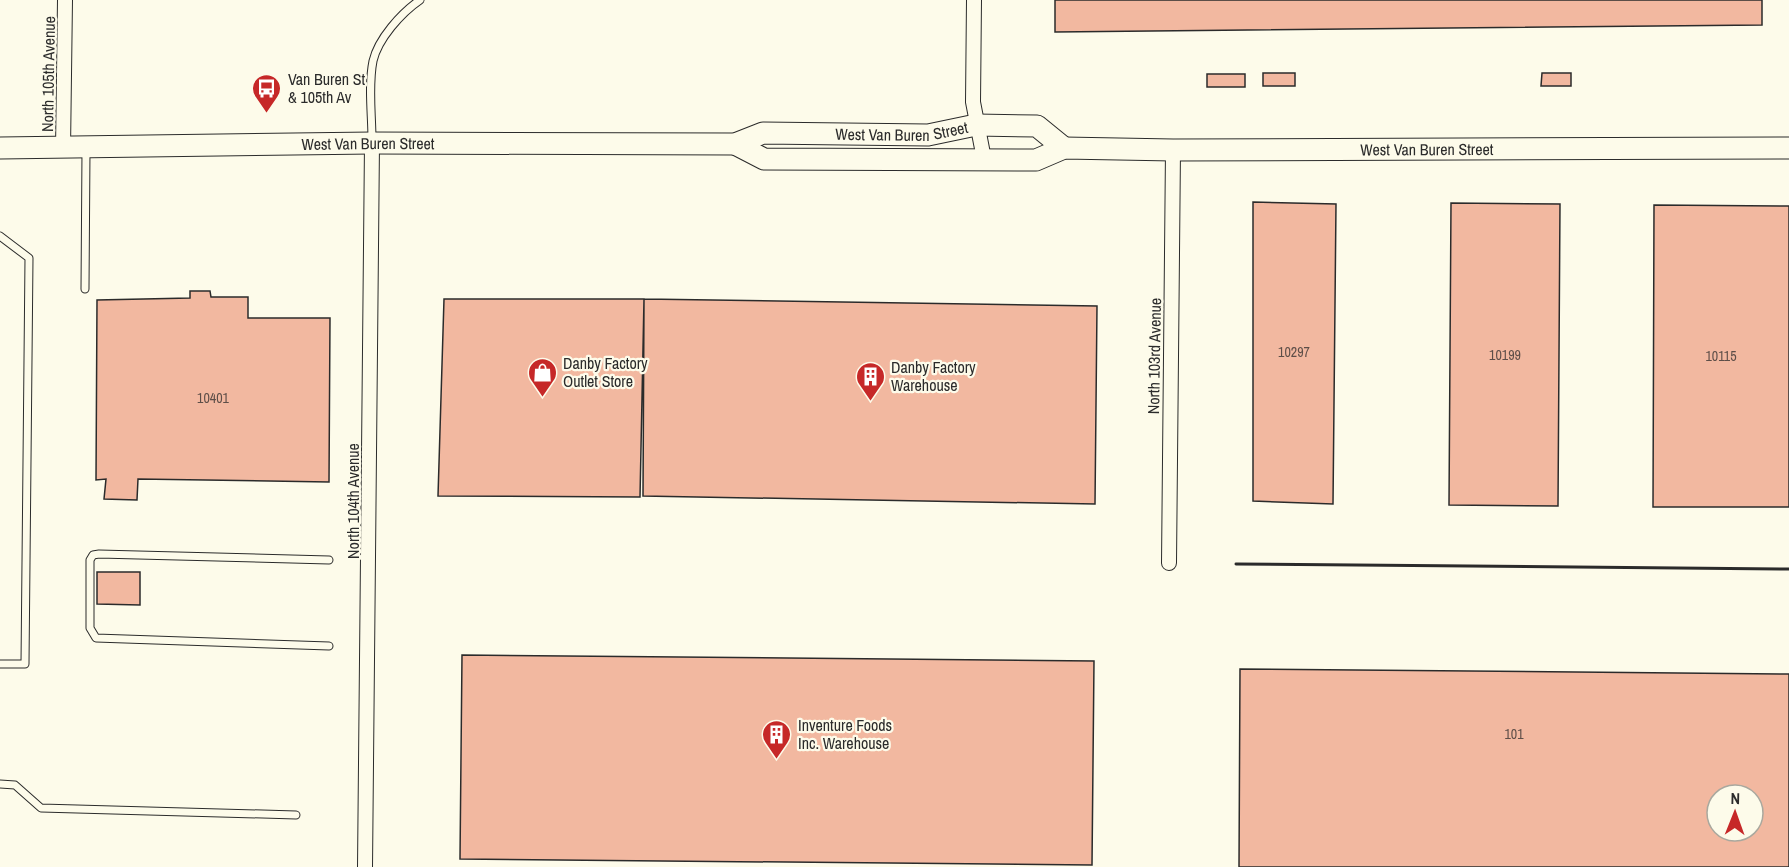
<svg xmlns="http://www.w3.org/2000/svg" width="1789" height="867" viewBox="0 0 1789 867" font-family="'Archivo Narrow',sans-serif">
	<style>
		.building { fill: #f2b8a0; stroke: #2b2b2b; stroke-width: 1.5; fill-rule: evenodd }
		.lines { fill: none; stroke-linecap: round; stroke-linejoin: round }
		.service-casing { stroke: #2b2b2b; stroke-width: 9 }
		.minor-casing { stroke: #2b2b2b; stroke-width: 16 }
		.primary-casing { stroke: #2b2b2b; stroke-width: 23 }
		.service { stroke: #fdfbea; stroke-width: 7 }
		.minor { stroke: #fdfbea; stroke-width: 14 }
		.primary { stroke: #fdfbea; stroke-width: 21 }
		.wall { stroke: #2b2b2b; stroke-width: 3 }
		.labels { text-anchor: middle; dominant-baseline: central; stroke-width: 4.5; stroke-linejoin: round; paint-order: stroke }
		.number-label { font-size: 14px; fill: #5d4e48 }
		.street-label { font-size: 16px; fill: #2b2b2b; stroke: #fdfbea }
		.poi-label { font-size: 16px; fill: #2b2b2b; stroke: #fdfbea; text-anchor: start }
	</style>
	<rect width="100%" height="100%" fill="#fdfbea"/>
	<path class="building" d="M 1055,0 L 1762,0 L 1762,25 L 1055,32 Z
		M 1263,73 L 1295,73 L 1295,86 L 1263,86 Z
		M 1542,73 L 1571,73 L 1571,86 L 1541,86 Z
		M 1207,74 L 1245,74 L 1245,87 L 1207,87 Z
		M 1253,202 L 1336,204 L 1333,504 L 1253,501 Z
		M 1451,203 L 1560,204 L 1558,506 L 1449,505 Z
		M 1654,205 L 1789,206 L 1789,507 L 1653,507 Z
		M 190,291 L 210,291 L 211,297 L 248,297 L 248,318 L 330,318 L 329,482 L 138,479 L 137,500 L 104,499 L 106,479 L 96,480 L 97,300 L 190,298 Z
		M 444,299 L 644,299 L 640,497 L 438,496 Z
		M 644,299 L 1097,306 L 1095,504 L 643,496 Z
		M 97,572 L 140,572 L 140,605 L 97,604 Z
		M 462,655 L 1094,661 L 1092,865 L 460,859 Z
		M 1240,669 L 1789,674 L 1789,867 L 1239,867 ZM 1717,795 L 1753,795 L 1753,831 L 1717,831 Z"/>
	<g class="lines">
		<defs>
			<path id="service" d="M 372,140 C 372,115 368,86 373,61 C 378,39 401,13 420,0
				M 0,236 L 29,258 L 25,664 L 0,664
				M 85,289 L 86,151
				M 329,560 L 99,554 L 93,555 L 90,560 L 90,628 L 96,638 L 329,646
				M 0,784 L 15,785 L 41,808 L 296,815"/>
			<path id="minor" d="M 974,0 L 973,102 L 984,159
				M 63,149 L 65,0
				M 1169,563 L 1173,150
				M 365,867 L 372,143"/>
			<g id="primary">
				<path id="s1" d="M 735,144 L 764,159 L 1036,160 L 1064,148 L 1173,150 L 1789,148"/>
				<path id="s2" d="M 0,148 L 372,143 L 735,144 L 763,133 L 928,135 L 976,125 L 1037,126 L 1064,148"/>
			</g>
		</defs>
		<use href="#service" class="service-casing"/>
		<use href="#minor" class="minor-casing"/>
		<use href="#primary" class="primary-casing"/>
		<use href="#service" class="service"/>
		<use href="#minor" class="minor"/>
		<use href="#primary" class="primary"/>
		<path class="wall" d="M 1236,564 L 1789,569"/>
	</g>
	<defs>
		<symbol id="bus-pin" viewBox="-11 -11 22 30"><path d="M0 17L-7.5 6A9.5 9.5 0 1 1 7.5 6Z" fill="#c62828" stroke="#fdfbea"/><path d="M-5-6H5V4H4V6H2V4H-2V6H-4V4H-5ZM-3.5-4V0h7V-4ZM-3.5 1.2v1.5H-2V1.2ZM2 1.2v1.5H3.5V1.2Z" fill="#fff"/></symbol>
		<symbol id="shop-pin" viewBox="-11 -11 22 30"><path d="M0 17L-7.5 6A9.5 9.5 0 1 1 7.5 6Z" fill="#c62828" stroke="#fdfbea"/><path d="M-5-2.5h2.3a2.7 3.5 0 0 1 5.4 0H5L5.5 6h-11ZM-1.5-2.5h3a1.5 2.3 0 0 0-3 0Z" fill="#fff"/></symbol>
		<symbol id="building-pin" viewBox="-11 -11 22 30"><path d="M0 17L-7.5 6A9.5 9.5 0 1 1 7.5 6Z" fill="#c62828" stroke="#fdfbea"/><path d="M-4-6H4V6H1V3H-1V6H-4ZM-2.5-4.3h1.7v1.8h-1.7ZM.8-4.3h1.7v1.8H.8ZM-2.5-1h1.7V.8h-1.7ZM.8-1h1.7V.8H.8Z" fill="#fff"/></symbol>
	</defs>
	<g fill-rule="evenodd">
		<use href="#bus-pin" x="250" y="72" width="33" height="45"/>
		<use href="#shop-pin" x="526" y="356" width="33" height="45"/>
		<use href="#building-pin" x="854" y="360" width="33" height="45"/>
		<use href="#building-pin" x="760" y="718" width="33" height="45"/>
	</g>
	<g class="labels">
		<g class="number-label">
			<text x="1294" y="352">10297</text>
			<text x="1505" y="355">10199</text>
			<text x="1721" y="356">10115</text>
			<text x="213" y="398">10401</text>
			<text x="1514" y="734">101</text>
		</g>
		<g class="street-label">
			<text transform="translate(48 74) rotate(-89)">North 105th Avenue</text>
			<text stroke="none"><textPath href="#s2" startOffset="904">West Van Buren Street</textPath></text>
			<text stroke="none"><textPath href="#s2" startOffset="368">West Van Buren Street</textPath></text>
			<text stroke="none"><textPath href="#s1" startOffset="698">West Van Buren Street</textPath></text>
			<text transform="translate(1154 356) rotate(-89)">North 103rd Avenue</text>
			<text transform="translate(353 501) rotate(-90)">North 104th Avenue</text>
		</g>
		<g class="poi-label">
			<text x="288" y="79">Van Buren St<tspan x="288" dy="18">&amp; 105th Av</tspan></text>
			<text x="563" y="363">Danby Factory<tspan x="563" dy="18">Outlet Store</tspan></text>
			<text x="891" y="367">Danby Factory<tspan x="891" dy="18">Warehouse</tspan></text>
			<text x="798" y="725">Inventure Foods<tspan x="798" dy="18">Inc. Warehouse</tspan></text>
		</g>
	</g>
	<g transform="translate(1735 813) rotate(1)"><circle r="28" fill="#fdfbea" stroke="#a9a89e" stroke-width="1.5"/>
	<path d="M0-4.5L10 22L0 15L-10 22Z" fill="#c62828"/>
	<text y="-9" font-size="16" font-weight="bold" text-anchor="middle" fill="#2b2b2b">N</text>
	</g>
</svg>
